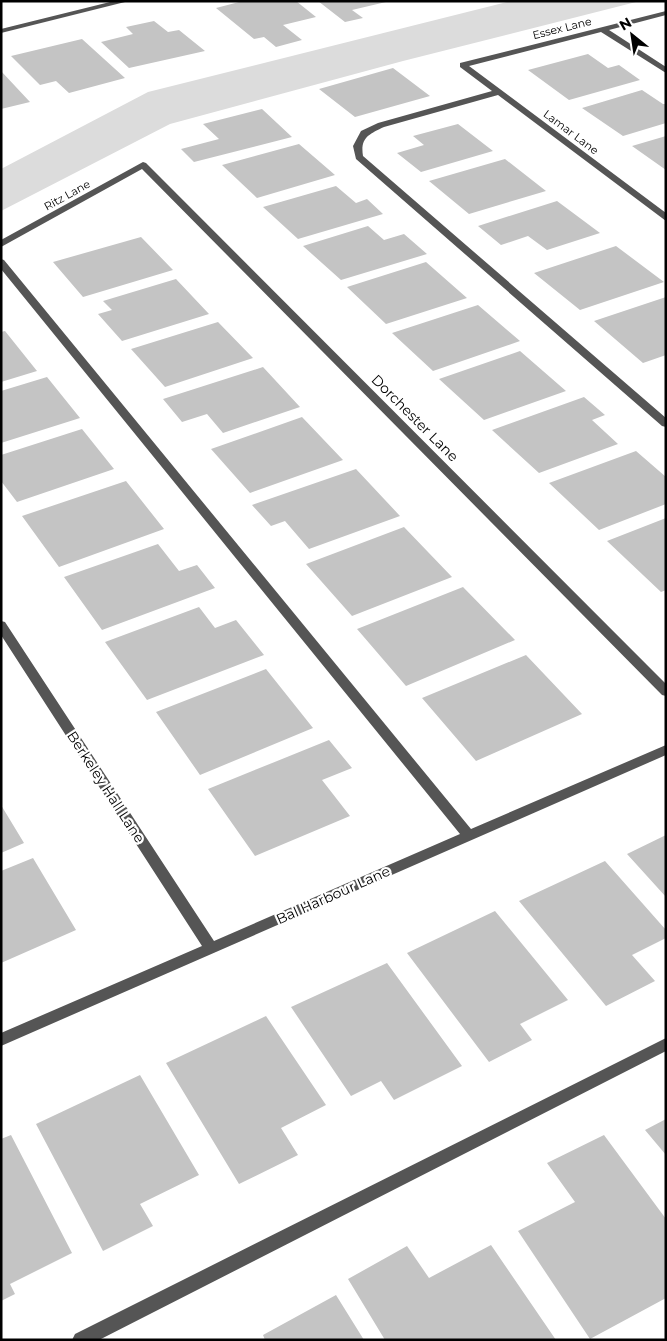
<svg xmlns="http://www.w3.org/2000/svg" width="667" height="1341" viewBox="0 0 667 1341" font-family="Montserrat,sans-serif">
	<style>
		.green { fill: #dcdcdc }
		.building { fill: #c4c4c4 }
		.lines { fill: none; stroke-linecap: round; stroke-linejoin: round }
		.minor { fill: #555; fill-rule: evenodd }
		.labels { text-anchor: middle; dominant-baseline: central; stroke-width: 4.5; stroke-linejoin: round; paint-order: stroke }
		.far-street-label { font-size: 11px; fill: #000; stroke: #fff }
		.street-label { font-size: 14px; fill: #000; stroke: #fff }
	</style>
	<rect width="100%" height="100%" fill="#fff"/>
	<path class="green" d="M 511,1 L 640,1 L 403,61 L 170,124 L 1,211 L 1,169 L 148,92 Z"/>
	<path class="building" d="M 243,1 L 296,1 L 316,17 L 283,25 L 302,40 L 276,47 L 264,37 L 254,39 L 216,8 Z
		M 318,1 L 385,1 L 386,2 L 352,10 L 363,18 L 345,22 Z
		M 154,21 L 168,32 L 179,30 L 205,51 L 129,68 L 101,42 L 133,34 L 126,27 Z
		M 82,39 L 125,78 L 69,93 L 56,81 L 40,85 L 11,56 Z
		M 588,54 L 608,68 L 619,65 L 640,80 L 569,100 L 528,70 Z
		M 393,68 L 430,96 L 355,117 L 319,89 Z
		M 1,71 L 30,102 L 1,109 Z
		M 642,90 L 663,104 L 666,104 L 666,123 L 623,136 L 582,108 Z
		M 262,109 L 292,137 L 194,162 L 181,149 L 219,139 L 203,124 Z
		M 458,124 L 493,151 L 421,172 L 397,153 L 424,145 L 413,136 Z
		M 666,136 L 666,170 L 632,146 Z
		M 299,144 L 335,175 L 257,198 L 222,165 Z
		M 505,159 L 546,191 L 469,214 L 429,181 Z
		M 336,186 L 356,203 L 367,199 L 383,214 L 298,239 L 263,207 Z
		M 557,201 L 600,233 L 547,250 L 528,236 L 501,245 L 478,226 Z
		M 368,226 L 384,240 L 404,234 L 427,254 L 341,280 L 303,246 Z
		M 141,237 L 173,270 L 83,297 L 53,262 Z
		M 616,246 L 664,282 L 580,310 L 534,273 Z
		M 426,262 L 467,298 L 386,324 L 347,287 Z
		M 176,279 L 209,314 L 122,341 L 98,314 L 112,310 L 103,301 Z
		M 666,297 L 666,355 L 643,363 L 594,321 Z
		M 478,305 L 520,341 L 433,371 L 392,333 Z
		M 218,322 L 253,358 L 165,387 L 131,349 Z
		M 5,331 L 37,371 L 1,382 L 1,332 Z
		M 520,351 L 566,391 L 484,420 L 439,379 Z
		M 263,367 L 300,407 L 223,433 L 207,414 L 182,422 L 163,399 Z
		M 47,377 L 80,418 L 1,443 L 1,391 Z
		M 584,397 L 605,415 L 592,420 L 618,444 L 539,473 L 492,430 Z
		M 302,417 L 343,460 L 250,493 L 211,449 Z
		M 82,429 L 114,469 L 17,502 L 1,481 L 1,455 Z
		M 636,451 L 666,477 L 666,504 L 599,530 L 549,483 Z
		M 356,469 L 400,516 L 309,549 L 285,521 L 271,526 L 252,505 Z
		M 126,481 L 164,529 L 59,567 L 22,516 Z
		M 666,518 L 666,590 L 661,592 L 607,541 Z
		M 404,527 L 452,577 L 352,616 L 306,564 Z
		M 158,544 L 179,571 L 197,565 L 215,588 L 102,630 L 64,577 Z
		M 463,587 L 515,640 L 406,686 L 357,629 Z
		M 199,607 L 215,628 L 236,620 L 264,655 L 147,700 L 105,642 Z
		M 526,655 L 582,714 L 476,761 L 422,698 Z
		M 266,669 L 313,728 L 200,775 L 156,712 Z
		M 329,740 L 352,768 L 322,780 L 350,816 L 255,856 L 208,789 Z
		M 1,805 L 24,843 L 1,853 Z
		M 666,835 L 666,897 L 627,854 Z
		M 33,858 L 76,930 L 1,963 L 1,871 Z
		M 605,861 L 666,930 L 666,938 L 632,955 L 655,981 L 606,1006 L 519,901 Z
		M 495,911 L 568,1000 L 520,1024 L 532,1040 L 489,1062 L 407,953 Z
		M 387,963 L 462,1066 L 394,1100 L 381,1081 L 351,1096 L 291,1007 Z
		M 266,1016 L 326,1105 L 281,1128 L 298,1155 L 239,1184 L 166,1063 Z
		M 140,1075 L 199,1175 L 140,1204 L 153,1226 L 103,1251 L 36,1124 Z
		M 666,1119 L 666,1155 L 645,1130 Z
		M 11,1135 L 72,1253 L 10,1284 L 15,1294 L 1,1301 L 1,1139 Z
		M 604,1135 L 666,1219 L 666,1298 L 590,1339 L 518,1231 L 575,1202 L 547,1163 Z
		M 491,1245 L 556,1340 L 385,1340 L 348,1279 L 407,1246 L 429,1278 Z
		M 336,1295 L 364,1340 L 265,1340 L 263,1335 Z"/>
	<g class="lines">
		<path class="minor" d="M 114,1 L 129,1 L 1,33 L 1,29 Z
			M 666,11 L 666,15 L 609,30 L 666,67 L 666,73 L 601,32 L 469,66 L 666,213 L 666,221 L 498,95 L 384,127 C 369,134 360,138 363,156 L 666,418 L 666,427 L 662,426 L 356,159 L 353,146 L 361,131 L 378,123 L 492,91 L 460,67 L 460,63 Z
			M 143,162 L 146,163 L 666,684 L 666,696 L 662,695 L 142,169 L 1,247 L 1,240 Z
			M 1,259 L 4,260 L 471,829 L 666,745 L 666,755 L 1,1046 L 1,1033 L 202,946 L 1,635 L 1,621 L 5,622 L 214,941 L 460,834 L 1,269 Z
			M 666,1038 L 666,1051 L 99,1340 L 72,1340 L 75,1334 Z"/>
	</g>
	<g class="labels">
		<g class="far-street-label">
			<text transform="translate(562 28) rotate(-14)">Essex Lane</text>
			<text transform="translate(571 132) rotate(37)">Lamar Lane</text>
			<text transform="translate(67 195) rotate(-29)">Ritz Lane</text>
		</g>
		<g class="street-label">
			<text transform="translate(415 418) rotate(45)">Dorchester Lane</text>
			<text transform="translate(106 787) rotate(57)">Berkeley Hall Lane</text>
			<text transform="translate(333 895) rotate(-24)">Bal Harbour Lane</text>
		</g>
	</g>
	<rect width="667" height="1341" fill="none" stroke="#000000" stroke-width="5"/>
	<g transform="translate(632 35) rotate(330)" stroke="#ffffff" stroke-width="4" paint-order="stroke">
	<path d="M0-4L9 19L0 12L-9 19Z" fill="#000000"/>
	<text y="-8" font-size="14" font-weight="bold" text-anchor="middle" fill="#000000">N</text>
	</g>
</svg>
